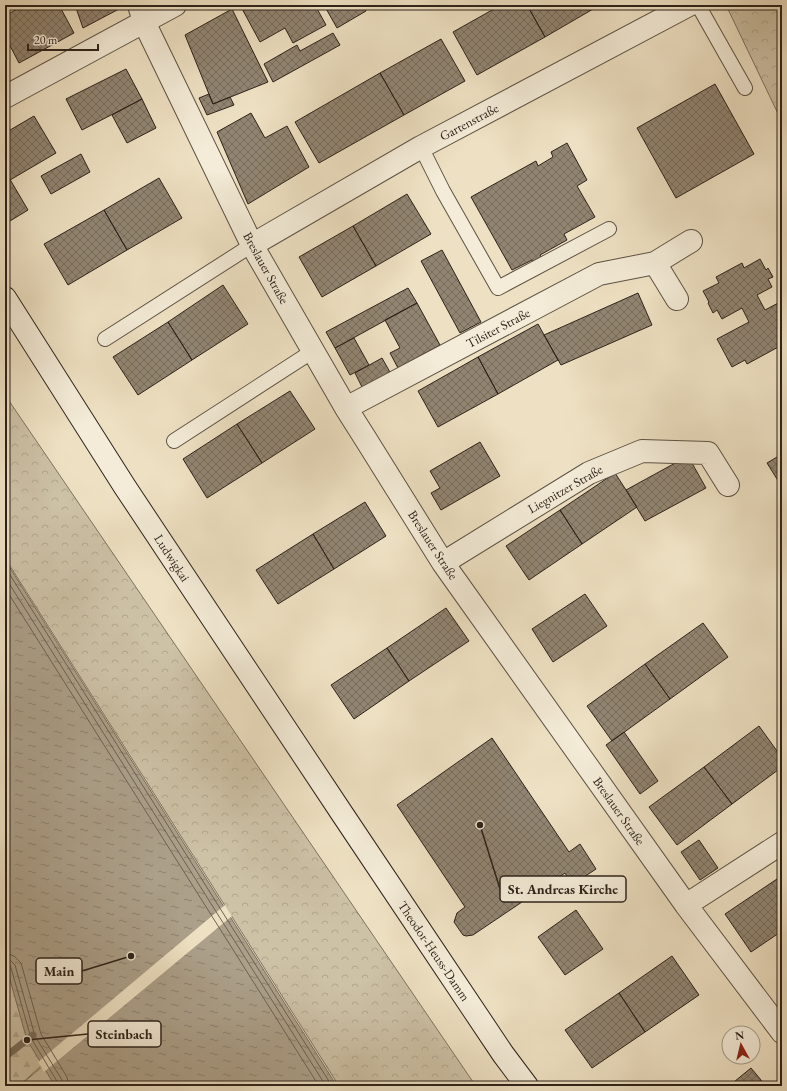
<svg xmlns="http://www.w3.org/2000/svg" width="787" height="1091" viewBox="0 0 787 1091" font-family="'EB Garamond',serif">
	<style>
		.grass { fill: #cdc1a6; stroke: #7d7260 }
		.forest { fill: url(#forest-firs); stroke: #7d7260 }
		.park { fill: url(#park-crowns); stroke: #7d7260 }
		.water { fill: url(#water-ripples); stroke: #796e5d }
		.pier { fill: #eee1c3 }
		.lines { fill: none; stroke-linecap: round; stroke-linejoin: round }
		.shore { stroke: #6c6152; stroke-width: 1 }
		.stream { stroke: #796e5d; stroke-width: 7 }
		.building { fill: url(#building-cross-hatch); stroke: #2d221a }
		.lane-casing { stroke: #5d5244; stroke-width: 16 }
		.street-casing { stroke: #5d5244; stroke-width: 24 }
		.secondary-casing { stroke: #2d221a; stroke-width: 24 }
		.lane { stroke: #f4ecd8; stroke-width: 14 }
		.street { stroke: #f4ecd8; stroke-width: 22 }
		.secondary { stroke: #f4ecd8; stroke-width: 22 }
		.labels { text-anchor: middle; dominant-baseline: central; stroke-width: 4; stroke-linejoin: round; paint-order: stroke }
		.street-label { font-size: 13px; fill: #2d221a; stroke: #f4ecd8 }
		.leader { fill: none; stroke: #2d221a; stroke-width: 1.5 }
		.callout-dot { fill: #2d221a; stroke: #f4ecd8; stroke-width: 1.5 }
		.callout { fill: #f4ecd8; stroke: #2d221a; stroke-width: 1.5 }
		.callout-label { font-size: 14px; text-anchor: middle; font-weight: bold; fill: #2d221a }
	</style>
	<defs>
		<pattern id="forest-firs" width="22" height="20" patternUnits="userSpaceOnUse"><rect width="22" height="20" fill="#cdc1a6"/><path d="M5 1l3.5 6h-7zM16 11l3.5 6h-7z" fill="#b0a68e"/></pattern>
		<pattern id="park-crowns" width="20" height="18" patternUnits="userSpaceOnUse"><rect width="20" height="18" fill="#cdc1a6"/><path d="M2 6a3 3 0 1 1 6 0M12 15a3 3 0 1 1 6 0" fill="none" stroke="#b0a68e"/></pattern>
		<pattern id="water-ripples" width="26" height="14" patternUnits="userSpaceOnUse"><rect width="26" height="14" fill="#aca08a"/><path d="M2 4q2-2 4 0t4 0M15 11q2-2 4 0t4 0" fill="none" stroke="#8c8270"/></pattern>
		<pattern id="building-cross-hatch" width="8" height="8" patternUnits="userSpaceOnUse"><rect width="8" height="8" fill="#918572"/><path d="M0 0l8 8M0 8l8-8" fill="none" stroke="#776c5d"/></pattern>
	</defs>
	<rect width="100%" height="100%" fill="#eee1c3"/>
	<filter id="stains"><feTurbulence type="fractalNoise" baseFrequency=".005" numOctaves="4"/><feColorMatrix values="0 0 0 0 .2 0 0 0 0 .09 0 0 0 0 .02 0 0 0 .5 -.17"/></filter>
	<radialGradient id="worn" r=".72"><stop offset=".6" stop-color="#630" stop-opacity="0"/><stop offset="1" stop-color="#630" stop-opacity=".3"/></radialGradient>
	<path class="grass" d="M 43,1066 L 56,1086 L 28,1086 L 24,1082 Z"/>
	<path class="forest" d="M 5,962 L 42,1065 L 19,1086 L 5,1086 Z"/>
	<path class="park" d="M 726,5 L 782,5 L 782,122 Z
		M 5,395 L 471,1079 L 476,1086 L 339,1086 L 5,558 Z"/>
	<path class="water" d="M 5,560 L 337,1086 L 55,1086 L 27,1040 L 5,962 Z"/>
	<path class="pier" d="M 225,905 L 232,916 L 44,1072 L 38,1062 Z"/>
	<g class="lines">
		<path class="shore" d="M 5,567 L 332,1086
			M 5,577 L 326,1086
			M 5,588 L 319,1086
			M 5,953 L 14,956 L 21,963 L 41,1034 L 67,1077 L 69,1086
			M 5,959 L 11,961 L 15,965 L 35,1036 L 62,1080 L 63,1086
			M 5,964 L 9,965 L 11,968 L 31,1038 L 58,1083 L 58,1086"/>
		<path class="stream" d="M 5,1057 L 33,1035"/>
	</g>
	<path class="building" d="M 24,5 L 59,5 L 74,33 L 19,63 L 5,36 L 5,16 Z
		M 75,5 L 118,5 L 119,9 L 83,28 Z
		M 240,5 L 315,5 L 326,25 L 293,43 L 285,28 L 260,42 Z
		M 324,5 L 363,5 L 366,11 L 337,28 Z
		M 501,5 L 527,5 L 545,37 L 477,75 L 453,32 Z
		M 527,5 L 600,5 L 545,37 Z
		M 232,9 L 268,82 L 213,104 L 185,35 Z
		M 333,33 L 340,45 L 273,82 L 264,64 L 297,45 L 300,51 Z
		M 441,39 L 465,81 L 404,115 L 380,73 Z
		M 126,69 L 142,99 L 82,130 L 66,99 Z
		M 380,73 L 404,115 L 319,163 L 295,122 Z
		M 715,84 L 754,154 L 676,198 L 637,128 Z
		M 209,94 L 213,104 L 230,97 L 234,105 L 207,115 L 199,98 Z
		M 142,99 L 156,128 L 127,143 L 112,115 Z
		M 251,113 L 265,138 L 287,126 L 309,167 L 248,204 L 217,132 Z
		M 34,116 L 56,153 L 10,180 L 5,171 L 5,133 Z
		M 567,143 L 587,180 L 577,186 L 595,217 L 564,234 L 567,240 L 540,255 L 542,258 L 534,263 L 532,260 L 512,270 L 471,197 L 536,161 L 538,166 L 553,157 L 551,152 Z
		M 81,154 L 90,172 L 51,194 L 41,176 Z
		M 5,171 L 28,210 L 5,224 Z
		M 159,178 L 182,218 L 127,250 L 104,210 Z
		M 407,194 L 431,234 L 376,266 L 353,226 Z
		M 104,210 L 127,250 L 68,285 L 44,244 Z
		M 353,226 L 376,266 L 322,297 L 299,257 Z
		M 442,250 L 481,322 L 460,333 L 421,261 Z
		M 760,259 L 766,270 L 768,268 L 773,277 L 768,279 L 772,287 L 757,295 L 765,310 L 782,301 L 782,338 L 779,339 L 782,345 L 747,364 L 745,360 L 732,367 L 717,339 L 749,322 L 742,308 L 722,319 L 717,310 L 713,313 L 708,303 L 709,302 L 703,291 L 719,283 L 716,277 L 742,263 L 744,268 Z
		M 223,285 L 248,324 L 192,360 L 168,322 Z
		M 408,288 L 417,303 L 335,348 L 326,332 Z
		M 638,293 L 652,325 L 561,365 L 544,335 Z
		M 417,303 L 440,345 L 398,368 L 390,353 L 400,348 L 385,320 Z
		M 168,322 L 192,360 L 138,395 L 113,357 Z
		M 538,324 L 558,360 L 498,394 L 478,357 Z
		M 354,338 L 369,365 L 350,375 L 335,348 Z
		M 478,357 L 498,394 L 438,427 L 418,391 Z
		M 382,358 L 391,374 L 363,389 L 355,373 Z
		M 290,391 L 315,429 L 262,463 L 237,424 Z
		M 237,424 L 262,463 L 207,498 L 183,459 Z
		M 480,442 L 500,476 L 441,510 L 431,493 L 440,488 L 430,471 Z
		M 782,454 L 782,487 L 767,463 Z
		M 688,456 L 706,488 L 645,521 L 626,490 Z
		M 615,473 L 637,507 L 582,544 L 560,510 Z
		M 365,502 L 386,536 L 334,569 L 313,534 Z
		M 560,510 L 582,544 L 529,580 L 506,546 Z
		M 313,534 L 334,569 L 278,604 L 256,570 Z
		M 585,594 L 607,626 L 553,662 L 532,629 Z
		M 446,608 L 469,641 L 409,681 L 387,648 Z
		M 703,623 L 728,657 L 670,699 L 645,664 Z
		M 387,648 L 409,681 L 354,719 L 331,685 Z
		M 645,664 L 670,699 L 612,741 L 587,706 Z
		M 759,726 L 782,758 L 782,767 L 732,804 L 704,767 Z
		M 624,732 L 658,781 L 640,794 L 606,745 Z
		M 492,738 L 569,852 L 580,844 L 596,869 L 572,885 L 565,873 L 473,935 L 466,936 L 463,935 L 454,922 L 457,913 L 465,907 L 397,805 Z
		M 704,767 L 732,804 L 677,845 L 649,807 Z
		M 699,840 L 718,868 L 700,880 L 681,852 Z
		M 777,879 L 782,887 L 782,931 L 751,952 L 725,914 Z
		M 576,910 L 603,949 L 565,975 L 538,937 Z
		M 672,956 L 699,995 L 645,1032 L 619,993 Z
		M 619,993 L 645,1032 L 592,1068 L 565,1030 Z
		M 751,1068 L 766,1086 L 729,1086 Z"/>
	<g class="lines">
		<defs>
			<path id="lane" d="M 698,5 L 745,88
				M 421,147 L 443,191 L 498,288 L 609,229
				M 105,339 L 252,245
				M 174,441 L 313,351"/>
			<path id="street" d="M 139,5 L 144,22 L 252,245 L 346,408 L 365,438 L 443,563 L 686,905 L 782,1032
				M 5,97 L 175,5
				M 252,245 L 421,147 L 689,5
				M 655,263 L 677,299
				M 346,408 L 599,274 L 655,263 L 691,241
				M 443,563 L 589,473 L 642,451 L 708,453 L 728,485
				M 686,905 L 782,843"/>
			<path id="secondary" d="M 5,298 L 125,487 L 343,815 L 503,1054 L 527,1086"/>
		</defs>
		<use href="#lane" class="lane-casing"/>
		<use href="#street" class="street-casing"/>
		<use href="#secondary" class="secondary-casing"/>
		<use href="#lane" class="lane"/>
		<use href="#street" class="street"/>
		<use href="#secondary" class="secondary"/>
	</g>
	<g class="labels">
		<g class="street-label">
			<text transform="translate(469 122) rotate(-28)">Gartenstraße</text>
			<text transform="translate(266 268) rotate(61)">Breslauer Straße</text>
			<text transform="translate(498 328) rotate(-28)">Tilsiter Straße</text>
			<text transform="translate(565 489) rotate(-30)">Liegnitzer Straße</text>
			<text transform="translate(433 545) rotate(57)">Breslauer Straße</text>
			<text transform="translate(172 558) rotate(57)">Ludwigkai</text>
			<text transform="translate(619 811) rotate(55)">Breslauer Straße</text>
			<text transform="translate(434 951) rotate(56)">Theodor-Heuss-Damm</text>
		</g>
	</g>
	<path class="leader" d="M480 825L500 889M131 956L82 971M27 1040L88 1034"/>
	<g class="callout-dot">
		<circle cx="480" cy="825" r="4"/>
		<circle cx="131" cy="956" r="4"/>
		<circle cx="27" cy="1040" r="4"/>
	</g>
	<g class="callout">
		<rect x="500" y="876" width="126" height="26" rx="4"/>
		<rect x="36" y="958" width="46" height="26" rx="4"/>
		<rect x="88" y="1021" width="73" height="26" rx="4"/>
	</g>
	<g class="callout-label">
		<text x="563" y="894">St. Andreas Kirche</text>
		<text x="59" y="976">Main</text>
		<text x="124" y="1039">Steinbach</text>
	</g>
	<rect width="787" height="1091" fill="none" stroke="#eee1c3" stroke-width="20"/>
	<rect x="6" y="6" width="775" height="1079" fill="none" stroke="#2d221a" stroke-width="2"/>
	<rect x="10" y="10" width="767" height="1071" fill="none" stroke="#2d221a"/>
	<g transform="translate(741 1045) rotate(352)"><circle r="19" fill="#f4ecd8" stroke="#a49b8c"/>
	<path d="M0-3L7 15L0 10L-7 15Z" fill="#8f2418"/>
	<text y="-6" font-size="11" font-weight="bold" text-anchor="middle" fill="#2d221a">N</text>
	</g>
	<path d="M28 44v6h70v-6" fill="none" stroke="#2d221a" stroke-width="2"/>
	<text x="34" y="44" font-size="12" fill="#2d221a" stroke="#f4ecd8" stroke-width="3" paint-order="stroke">20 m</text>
	<rect width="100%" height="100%" filter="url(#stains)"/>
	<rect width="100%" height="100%" fill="url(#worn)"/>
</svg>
